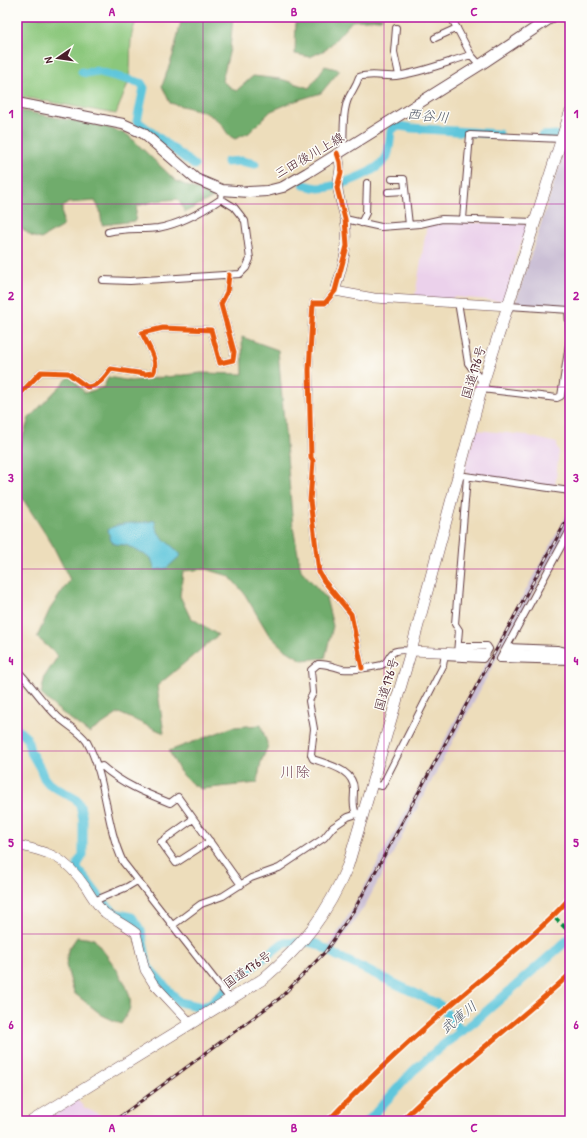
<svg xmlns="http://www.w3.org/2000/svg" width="587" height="1138" viewBox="0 0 587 1138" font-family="'Patrick Hand','Klee One',sans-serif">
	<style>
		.built { fill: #ebd1eb }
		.industrial { fill: #cbbfd5 }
		.green { fill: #8bc77c; stroke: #6a7354 }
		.forest { fill: #70ac6c; stroke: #5d664c }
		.water { fill: #5ec6db; stroke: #547283 }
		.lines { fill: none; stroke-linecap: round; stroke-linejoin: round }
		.river { stroke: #5ec6db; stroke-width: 9 }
		.secondary-tunnel { stroke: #ccb79e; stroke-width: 9; stroke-dasharray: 9 4.5; stroke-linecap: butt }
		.street-casing { stroke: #623c41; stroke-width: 8 }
		.secondary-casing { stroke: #623c41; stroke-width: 10 }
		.primary-casing { stroke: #623c41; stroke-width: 12 }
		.highway-casing { stroke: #623c41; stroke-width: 12 }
		.street { stroke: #fff; stroke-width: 6 }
		.secondary { stroke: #fff; stroke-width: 9 }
		.primary { stroke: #fff; stroke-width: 10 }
		.highway { stroke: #fff; stroke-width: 11 }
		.rail-casing { stroke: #4a1f2b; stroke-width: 3 }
		.rail { stroke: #fdfcf7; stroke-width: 1.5; stroke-dasharray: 4.5; stroke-linecap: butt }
		.quiet { stroke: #00873e; stroke-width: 4; stroke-dasharray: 8 4; stroke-linecap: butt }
		.cycleway-casing { stroke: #fdfcf7; stroke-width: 8 }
		.cycleway { stroke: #e8590c; stroke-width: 5 }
		.grid { fill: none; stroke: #b5179e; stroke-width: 1; stroke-opacity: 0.55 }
		.labels { text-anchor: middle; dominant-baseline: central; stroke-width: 3; stroke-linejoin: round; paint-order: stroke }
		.street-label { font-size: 13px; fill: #4a1f2b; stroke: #fdfcf7 }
		.water-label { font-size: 14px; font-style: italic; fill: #515969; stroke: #fdfcf7 }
		.quarter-label { font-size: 15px; fill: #7d5161; stroke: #fdfcf7 }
		.neatline { fill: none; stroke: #b5179e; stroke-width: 1.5 }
		.grid-label { font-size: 13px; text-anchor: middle; font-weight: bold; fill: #b5179e }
	</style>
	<rect width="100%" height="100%" fill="#fdfcf7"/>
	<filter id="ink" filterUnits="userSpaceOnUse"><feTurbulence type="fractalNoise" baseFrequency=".025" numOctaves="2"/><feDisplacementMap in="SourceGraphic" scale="8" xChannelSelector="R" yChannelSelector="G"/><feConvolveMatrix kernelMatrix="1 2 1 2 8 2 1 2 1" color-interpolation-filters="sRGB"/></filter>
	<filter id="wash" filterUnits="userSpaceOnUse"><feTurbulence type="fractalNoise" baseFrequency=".012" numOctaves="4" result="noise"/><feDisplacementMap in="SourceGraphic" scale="16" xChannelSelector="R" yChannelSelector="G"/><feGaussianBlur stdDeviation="0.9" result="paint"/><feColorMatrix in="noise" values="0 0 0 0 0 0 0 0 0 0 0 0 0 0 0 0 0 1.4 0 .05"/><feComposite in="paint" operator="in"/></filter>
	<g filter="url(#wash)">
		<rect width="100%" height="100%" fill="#edddbb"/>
		<path class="built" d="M 444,222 L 530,224 L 516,255 L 515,264 L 505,299 L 500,301 L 454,297 L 448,301 L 415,296 L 427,225 Z
			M 476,430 L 525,435 L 557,443 L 557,448 L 559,451 L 555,487 L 468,474 L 468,472 L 464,471 Z
			M 77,1100 L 85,1108 L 101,1115 L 105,1121 L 44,1121 Z"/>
		<path class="industrial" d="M 570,131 L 570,308 L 515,304 L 561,161 Z
			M 570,509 L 570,525 L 549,565 L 496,660 L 366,904 L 334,951 L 328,947 L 348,916 L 376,866 Z"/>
		<path class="green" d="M 17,17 L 139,17 C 126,36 133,57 129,78 C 127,90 120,102 116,114 L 17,96 Z"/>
		<path class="forest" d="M 182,17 L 233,17 L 230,49 L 222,81 L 236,91 L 253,76 L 281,79 L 309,88 L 325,66 L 340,70 L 321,93 L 295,101 L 271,111 L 249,133 L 235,139 C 224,134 226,127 218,121 C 205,109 187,108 170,103 L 162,86 L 173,55 Z
			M 296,17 L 383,17 L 381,19 L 352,21 L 327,49 L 310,57 L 295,54 Z
			M 17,110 L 106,127 L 128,135 L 176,181 L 214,197 L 185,212 L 178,199 L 155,201 L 137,206 L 135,221 L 102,225 L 100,210 L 95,201 L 68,203 L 62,208 L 63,226 L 41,239 L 31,236 L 17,224 Z
			M 242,337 L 278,350 L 293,527 L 301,570 L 326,598 L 333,626 L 325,658 L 302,660 L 284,649 L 269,635 L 244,593 L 229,576 L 206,569 L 183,571 L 180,596 L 190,617 L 218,635 L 157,686 L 164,733 L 119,713 L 89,733 L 56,708 L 41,694 L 45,676 L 58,656 L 37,637 L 50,609 L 70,580 L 52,544 L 17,490 L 17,456 L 29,418 L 70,376 L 85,393 L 104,387 L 108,377 L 131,381 L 201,373 L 243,374 Z
			M 261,725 L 268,746 L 261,762 L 257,783 L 201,789 L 192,784 L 180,772 L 169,751 L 233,727 Z
			M 77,937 L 94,939 C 106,955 134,987 130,1007 C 129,1012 124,1019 121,1024 L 102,1015 L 74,993 L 66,965 L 68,950 Z"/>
		<path class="water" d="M 155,520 C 155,537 171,543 181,555 L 167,568 L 155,570 L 151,558 L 126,545 L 115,544 L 111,541 L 108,530 C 120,520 140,525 155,520 Z"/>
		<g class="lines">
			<path class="river" d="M 82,72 L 86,73 L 96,71 L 141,83 L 144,88 L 137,121 L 194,165
				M 542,136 L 556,135
				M 227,162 L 241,161 L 255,164
				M 304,185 C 309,186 314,188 319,188 C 335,188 380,172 387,156 C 390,148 390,139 391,131 C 396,123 404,127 411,128 L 499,134
				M 17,729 L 27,738 L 30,751 L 40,768 L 44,778 L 49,784 L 77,800 L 80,806 L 83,819 L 83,855 L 78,863 L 77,868 L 105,904 L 116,913 L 132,917 L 141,931 L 148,967 L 179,1002 L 202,1007 L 211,1004 L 232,983 L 283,943 L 308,942 L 317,944 L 337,956 L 440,1005 L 462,1032
				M 368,1121 L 413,1071 L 443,1045 L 473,1023 L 570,938"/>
		</g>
	</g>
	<g filter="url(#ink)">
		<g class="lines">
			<path class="secondary-tunnel" d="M 485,654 L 506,654"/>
			<defs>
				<path id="street" d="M 451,17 L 471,55
					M 396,28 L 394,52 L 399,75
					M 435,38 L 457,28
					M 343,150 C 344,134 342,111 349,97 C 353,89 356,86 359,77 C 372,73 383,77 396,76 C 421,73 447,62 471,55 L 480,65
					M 392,179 L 404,179 L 409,225
					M 388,192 L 405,191
					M 345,219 L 381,227 L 420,224 L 442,219 L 535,222
					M 463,219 L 470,135 L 562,139
					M 361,223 L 366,213 L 367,183
					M 108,232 C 125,228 141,230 158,228 C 181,224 202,212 221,199 L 222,190
					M 103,280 L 130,281 L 240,274 L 246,268 L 250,259 L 245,221 L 234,207 L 221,199
					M 335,291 L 325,303 L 313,303 L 309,370 L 311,458 L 313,461 L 310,501 L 319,572 L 324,581 L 351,614 L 362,668
					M 458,302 L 468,363 L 483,383
					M 509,306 L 570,310
					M 482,389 L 557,398 L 561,396 L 570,338 L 568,310
					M 17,397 L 41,372 L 68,373 L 87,387 C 99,386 104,378 111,369 L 145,374 L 153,373 C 160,363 146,342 142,333 L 163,328 L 211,330 L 220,363 L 233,360 L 234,352 L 221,304 L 227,292 L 229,275
					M 465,476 L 570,491
					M 570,530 L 500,659 L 570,661
					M 507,647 L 557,649 L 570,652
					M 457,653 L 459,630 L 455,624 L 467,477
					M 444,657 L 483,659 L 489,649 L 487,646 L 458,646
					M 17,670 C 31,684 42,702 57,716 C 66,725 80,731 87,742 C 107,779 105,824 123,862 L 230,999
					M 97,768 L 102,766 C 122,784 145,793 170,803 L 178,797 L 241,885
					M 370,784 L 382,786 L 443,666 L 445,653
					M 356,813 C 352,806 354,799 354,791 C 355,770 330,765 313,759 L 311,755 L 314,729 L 309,701 L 313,693 L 311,670 L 318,664 C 326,663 334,667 342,669 C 353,670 367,668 377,666 C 395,664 382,646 411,651
					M 193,819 L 161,842 L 176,863 L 210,841
					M 94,901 L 127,887 L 137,881
					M 173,925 L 201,904 L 223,896 L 251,878 L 279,868 L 324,838 L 333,827 L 348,817 L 360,813"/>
				<path id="secondary" d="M 337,153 C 344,171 336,176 338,189 C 339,199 343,209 345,219 C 349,245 343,266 335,291 L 374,298 L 509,306
					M 411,651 L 485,654
					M 506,654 L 570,656
					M 17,845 C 50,852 65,857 85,886 C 91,895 96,905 105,913 C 115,920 126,925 136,933 L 145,970 L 153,983 L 191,1024"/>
				<path id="primary" d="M 17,103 L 123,124 L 143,133 L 196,179 L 222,190 L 249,192 L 267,191 L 283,187 L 307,173 L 480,65 L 552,17"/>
				<path id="highway" d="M 32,1121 L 263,979 C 304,944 327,915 348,865 L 411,651 L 483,383 L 570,113"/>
			</defs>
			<use href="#street" class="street-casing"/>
			<use href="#secondary" class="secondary-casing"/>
			<use href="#primary" class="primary-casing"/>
			<use href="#highway" class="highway-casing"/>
			<use href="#street" class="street"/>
			<use href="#secondary" class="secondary"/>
			<use href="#primary" class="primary"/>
			<use href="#highway" class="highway"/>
			<defs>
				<path id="rail" d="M 114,1121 L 280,998 L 325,952 L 354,910 L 379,865 L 570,514"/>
			</defs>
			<use href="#rail" class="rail-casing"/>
			<use href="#rail" class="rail"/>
			<path class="quiet" d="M 553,916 L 570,932"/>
			<defs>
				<path id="cycleway" d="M 337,153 L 340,162 L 341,173 L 337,188 L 345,219 L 347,246 L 335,291 L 325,303 L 313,303 L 309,370 L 311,458 L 313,461 L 310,501 L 319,572 L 324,581 L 351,614 L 362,668
					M 17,397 L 41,372 L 68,373 L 87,387 C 99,386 104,378 111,369 L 145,374 L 153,373 C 160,363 146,342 142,333 L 163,328 L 211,330 L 220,363 L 233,360 L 234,352 L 221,304 L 227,292 L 229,275
					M 328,1121 C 365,1082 405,1045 445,1010 C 487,973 533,939 570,898
					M 401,1121 C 454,1068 515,1025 570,974"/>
			</defs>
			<use href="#cycleway" class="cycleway-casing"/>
			<use href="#cycleway" class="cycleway"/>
		</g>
	</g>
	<path class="grid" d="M 203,17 L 203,1121M 384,17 L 384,1121M 17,204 L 570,204M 17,387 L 570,387M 17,569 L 570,569M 17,751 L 570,751M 17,934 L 570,934"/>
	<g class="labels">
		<g class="street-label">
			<text transform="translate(309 155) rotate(-30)">三田後川上線</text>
			<text transform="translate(473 372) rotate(-73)">国道176号</text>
			<text transform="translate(386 684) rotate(-73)">国道176号</text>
			<text transform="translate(247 969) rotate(-35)">国道176号</text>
		</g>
		<g class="water-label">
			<text transform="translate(428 115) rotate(6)">西谷川</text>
			<text transform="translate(458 1017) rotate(-39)">武庫川</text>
		</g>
		<g class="quarter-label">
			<text x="295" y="771">川除</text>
		</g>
	</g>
	<rect width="587" height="1138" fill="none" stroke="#fdfcf7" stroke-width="44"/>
	<g transform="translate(58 58) rotate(257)" stroke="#fdfcf7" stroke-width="3" paint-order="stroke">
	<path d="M0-3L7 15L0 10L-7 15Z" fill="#4a1f2b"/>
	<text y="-6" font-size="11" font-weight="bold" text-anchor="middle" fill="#4a1f2b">N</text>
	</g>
	<rect x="22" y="22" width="543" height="1094" class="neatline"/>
	<g class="grid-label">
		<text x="112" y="16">A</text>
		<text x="294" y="16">B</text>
		<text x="474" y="16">C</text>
		<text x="11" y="118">1</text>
		<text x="576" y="118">1</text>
		<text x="11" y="300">2</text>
		<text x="576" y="300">2</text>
		<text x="11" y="482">3</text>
		<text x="576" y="482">3</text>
		<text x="11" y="665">4</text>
		<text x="576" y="665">4</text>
		<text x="11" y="847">5</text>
		<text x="576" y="847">5</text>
		<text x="11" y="1029">6</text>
		<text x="576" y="1029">6</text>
		<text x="112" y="1132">A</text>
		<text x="294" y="1132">B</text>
		<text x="474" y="1132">C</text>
	</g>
</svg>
